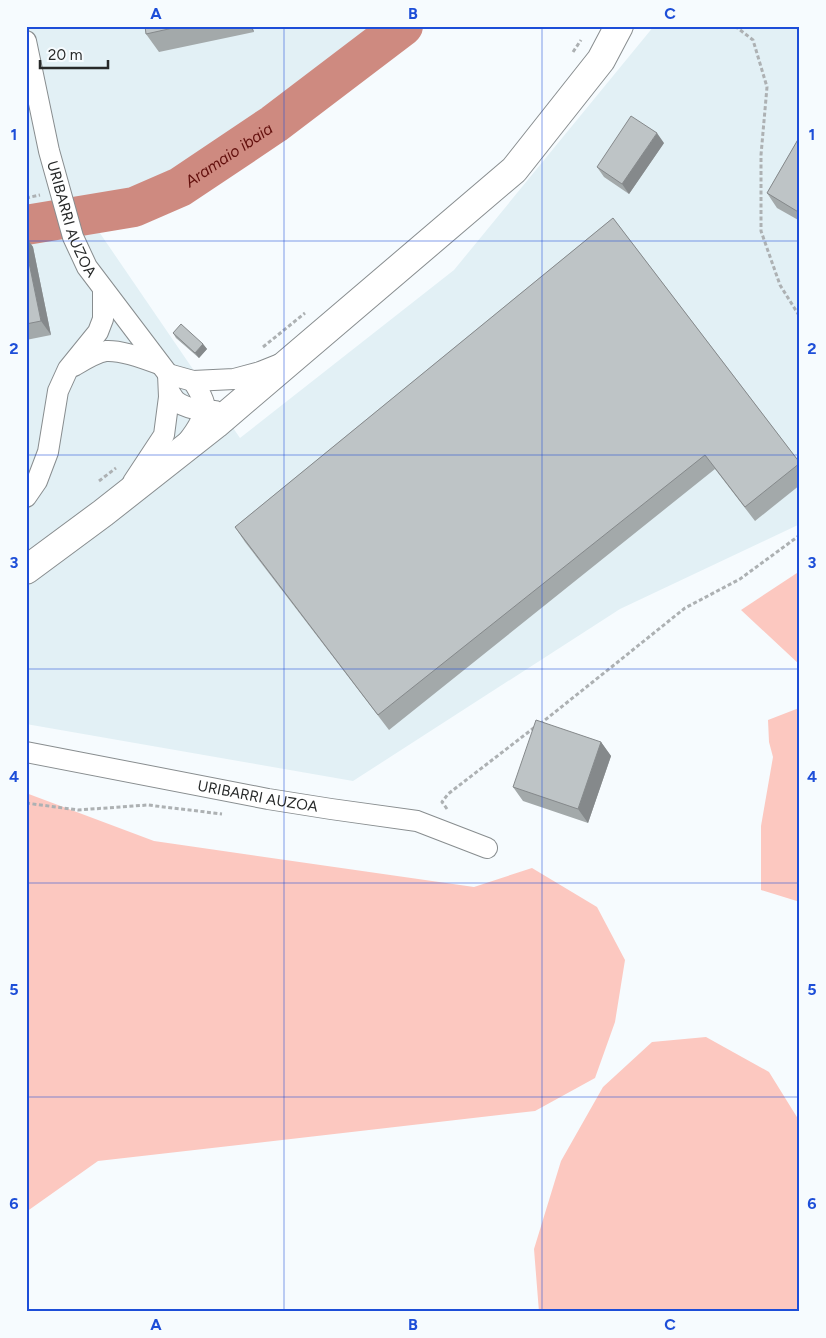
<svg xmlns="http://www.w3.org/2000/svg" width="826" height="1338" viewBox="0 0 826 1338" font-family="Figtree,sans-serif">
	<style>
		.built { fill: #e2f0f5 }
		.green { fill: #fcc8c0 }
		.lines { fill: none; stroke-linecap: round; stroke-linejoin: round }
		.river { stroke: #ce8a80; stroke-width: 40 }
		.street-casing { stroke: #888d8f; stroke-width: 22 }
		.secondary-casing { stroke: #888d8f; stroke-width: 30 }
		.path { stroke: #adb1b3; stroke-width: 3; stroke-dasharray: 4 2.5; stroke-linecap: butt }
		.street { stroke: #fff; stroke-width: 20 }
		.secondary { stroke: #fff; stroke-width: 28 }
		.wall { fill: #a3a9aa }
		.shaded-wall { fill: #85898b }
		.building { fill: #bec4c6; stroke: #85898b }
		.grid { fill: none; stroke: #1d4ed8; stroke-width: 1; stroke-opacity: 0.55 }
		.labels { text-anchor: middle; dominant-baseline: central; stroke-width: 4; stroke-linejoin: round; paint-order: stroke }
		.street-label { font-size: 15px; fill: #272929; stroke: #f6fbfe }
		.water-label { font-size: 16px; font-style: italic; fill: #620f0c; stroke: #f6fbfe }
		.neatline { fill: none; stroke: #1d4ed8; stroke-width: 2 }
		.grid-label { font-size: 16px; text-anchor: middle; font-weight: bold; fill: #1d4ed8 }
	</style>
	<rect width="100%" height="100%" fill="#f6fbfe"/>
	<path class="built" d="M 26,26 L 379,26 L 227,135 L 93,223 L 240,438 L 454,270 L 654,26 L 800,26 L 800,524 L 620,609 L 353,781 L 26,724 Z"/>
	<path class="green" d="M 800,571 L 800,665 L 741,610 Z
		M 799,708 L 800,709 L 800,902 L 761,890 L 761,826 L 773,757 L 769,742 L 768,720 Z
		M 26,793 L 154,841 L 474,887 L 532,868 L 597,907 L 625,960 L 615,1022 L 595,1078 L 535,1111 L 98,1161 L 26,1212 Z
		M 706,1037 L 769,1072 L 800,1122 L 800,1312 L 539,1312 L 534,1249 L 561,1161 L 603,1087 L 652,1042 Z"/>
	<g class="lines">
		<path class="river" id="s1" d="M 26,225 L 134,207 L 180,187 L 274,124 L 403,26"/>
		<defs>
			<g id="street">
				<path id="s2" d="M 26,41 L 49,151 L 73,237 L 87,267 L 168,374"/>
				<path d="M 74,366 C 84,360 95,353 106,351 C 120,350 146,359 159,364"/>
				<path d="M 168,374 L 193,381 L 234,379 L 260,372 L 280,364"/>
				<path d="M 169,391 C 171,394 173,398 176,401 C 184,408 205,412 215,411"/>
				<path d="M 187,442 C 195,432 206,416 204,403 C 202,395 197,388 193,381"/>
				<path d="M 133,482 L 164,435 L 169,397 L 168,374"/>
				<path d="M 26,497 L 37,481 L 48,452 L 58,391 L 68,369 L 98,332 L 103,319 L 103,289"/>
				<path id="s3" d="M 26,752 L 268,799 L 331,809 L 417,821 L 487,848"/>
			</g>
			<path id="secondary" d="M 26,570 L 103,513 L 216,424 L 514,170 L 601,60 L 619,26"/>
		</defs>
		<use href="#street" class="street-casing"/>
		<use href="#secondary" class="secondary-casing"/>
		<path class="path" d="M 735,26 L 753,40 L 767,87 L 761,155 L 761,231 L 780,285 L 800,317
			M 573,52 L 581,40
			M 26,198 L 40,195
			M 263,347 L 305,313
			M 99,481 L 116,468
			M 540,724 L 614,665 L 685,608 L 740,579 L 800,535
			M 26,803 L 78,810 L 148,805 L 222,814
			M 447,809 L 442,802 L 448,794 L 535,727"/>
		<use href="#street" class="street"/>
		<use href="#secondary" class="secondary"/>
	</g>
	<path class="wall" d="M 145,26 L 252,26 L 254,32 L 159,52 L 146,34 Z
		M 791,26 L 800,26 L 800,31 Z
		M 800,136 L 800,221 L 777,208 L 767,193 Z
		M 664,143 L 629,194 L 604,177 L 597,167 Z
		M 613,218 L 800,463 L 800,485 L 755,521 L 715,469 L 389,730 L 245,542 L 235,527 Z
		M 26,237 L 33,247 L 51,335 L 26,340 Z
		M 173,333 L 203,344 L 207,349 L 199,358 L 176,338 Z
		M 601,742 L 611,756 L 588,823 L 523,801 L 513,787 Z"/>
	<path class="shaded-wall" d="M 249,26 L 252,26 L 254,32 Z
		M 657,133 L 664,143 L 629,194 L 622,184 Z
		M 26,237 L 33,247 L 51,335 L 41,321 L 26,248 Z
		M 203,344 L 207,349 L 199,358 L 195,353 Z
		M 601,742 L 611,756 L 588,823 L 578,809 Z"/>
	<path class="building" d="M 145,26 L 182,26 L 146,34 Z
		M 631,116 L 657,133 L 622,184 L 597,167 Z
		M 800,136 L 800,213 L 767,193 Z
		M 613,218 L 800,463 L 745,507 L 705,455 L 378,715 L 235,527 Z
		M 26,248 L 41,321 L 26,324 Z
		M 181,324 L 203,344 L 195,353 L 173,333 Z
		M 536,720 L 601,742 L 578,809 L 513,787 Z"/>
	<path class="grid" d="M 284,26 L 284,1312M 542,26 L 542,1312M 26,241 L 800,241M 26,455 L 800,455M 26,669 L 800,669M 26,883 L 800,883M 26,1097 L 800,1097"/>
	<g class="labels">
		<g class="street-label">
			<text stroke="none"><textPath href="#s2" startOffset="184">URIBARRI AUZOA</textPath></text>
			<text stroke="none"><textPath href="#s3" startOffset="236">URIBARRI AUZOA</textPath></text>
		</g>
		<g class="water-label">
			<text stroke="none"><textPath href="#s1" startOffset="218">Aramaio ibaia</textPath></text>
		</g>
	</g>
	<rect width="826" height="1338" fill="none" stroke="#f6fbfe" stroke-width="55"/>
	<path d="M40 60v8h68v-8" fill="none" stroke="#272929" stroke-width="2.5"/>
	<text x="48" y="60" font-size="15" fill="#272929" stroke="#f6fbfe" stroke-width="4" paint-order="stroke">20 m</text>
	<rect x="28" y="28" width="770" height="1282" class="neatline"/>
	<g class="grid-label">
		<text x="156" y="19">A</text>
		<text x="413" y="19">B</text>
		<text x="670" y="19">C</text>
		<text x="14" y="140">1</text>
		<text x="812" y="140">1</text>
		<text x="14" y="354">2</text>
		<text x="812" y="354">2</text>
		<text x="14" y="568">3</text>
		<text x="812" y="568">3</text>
		<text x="14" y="782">4</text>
		<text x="812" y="782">4</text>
		<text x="14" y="995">5</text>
		<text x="812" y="995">5</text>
		<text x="14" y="1209">6</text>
		<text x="812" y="1209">6</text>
		<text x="156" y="1330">A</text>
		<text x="413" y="1330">B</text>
		<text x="670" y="1330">C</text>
	</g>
</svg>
